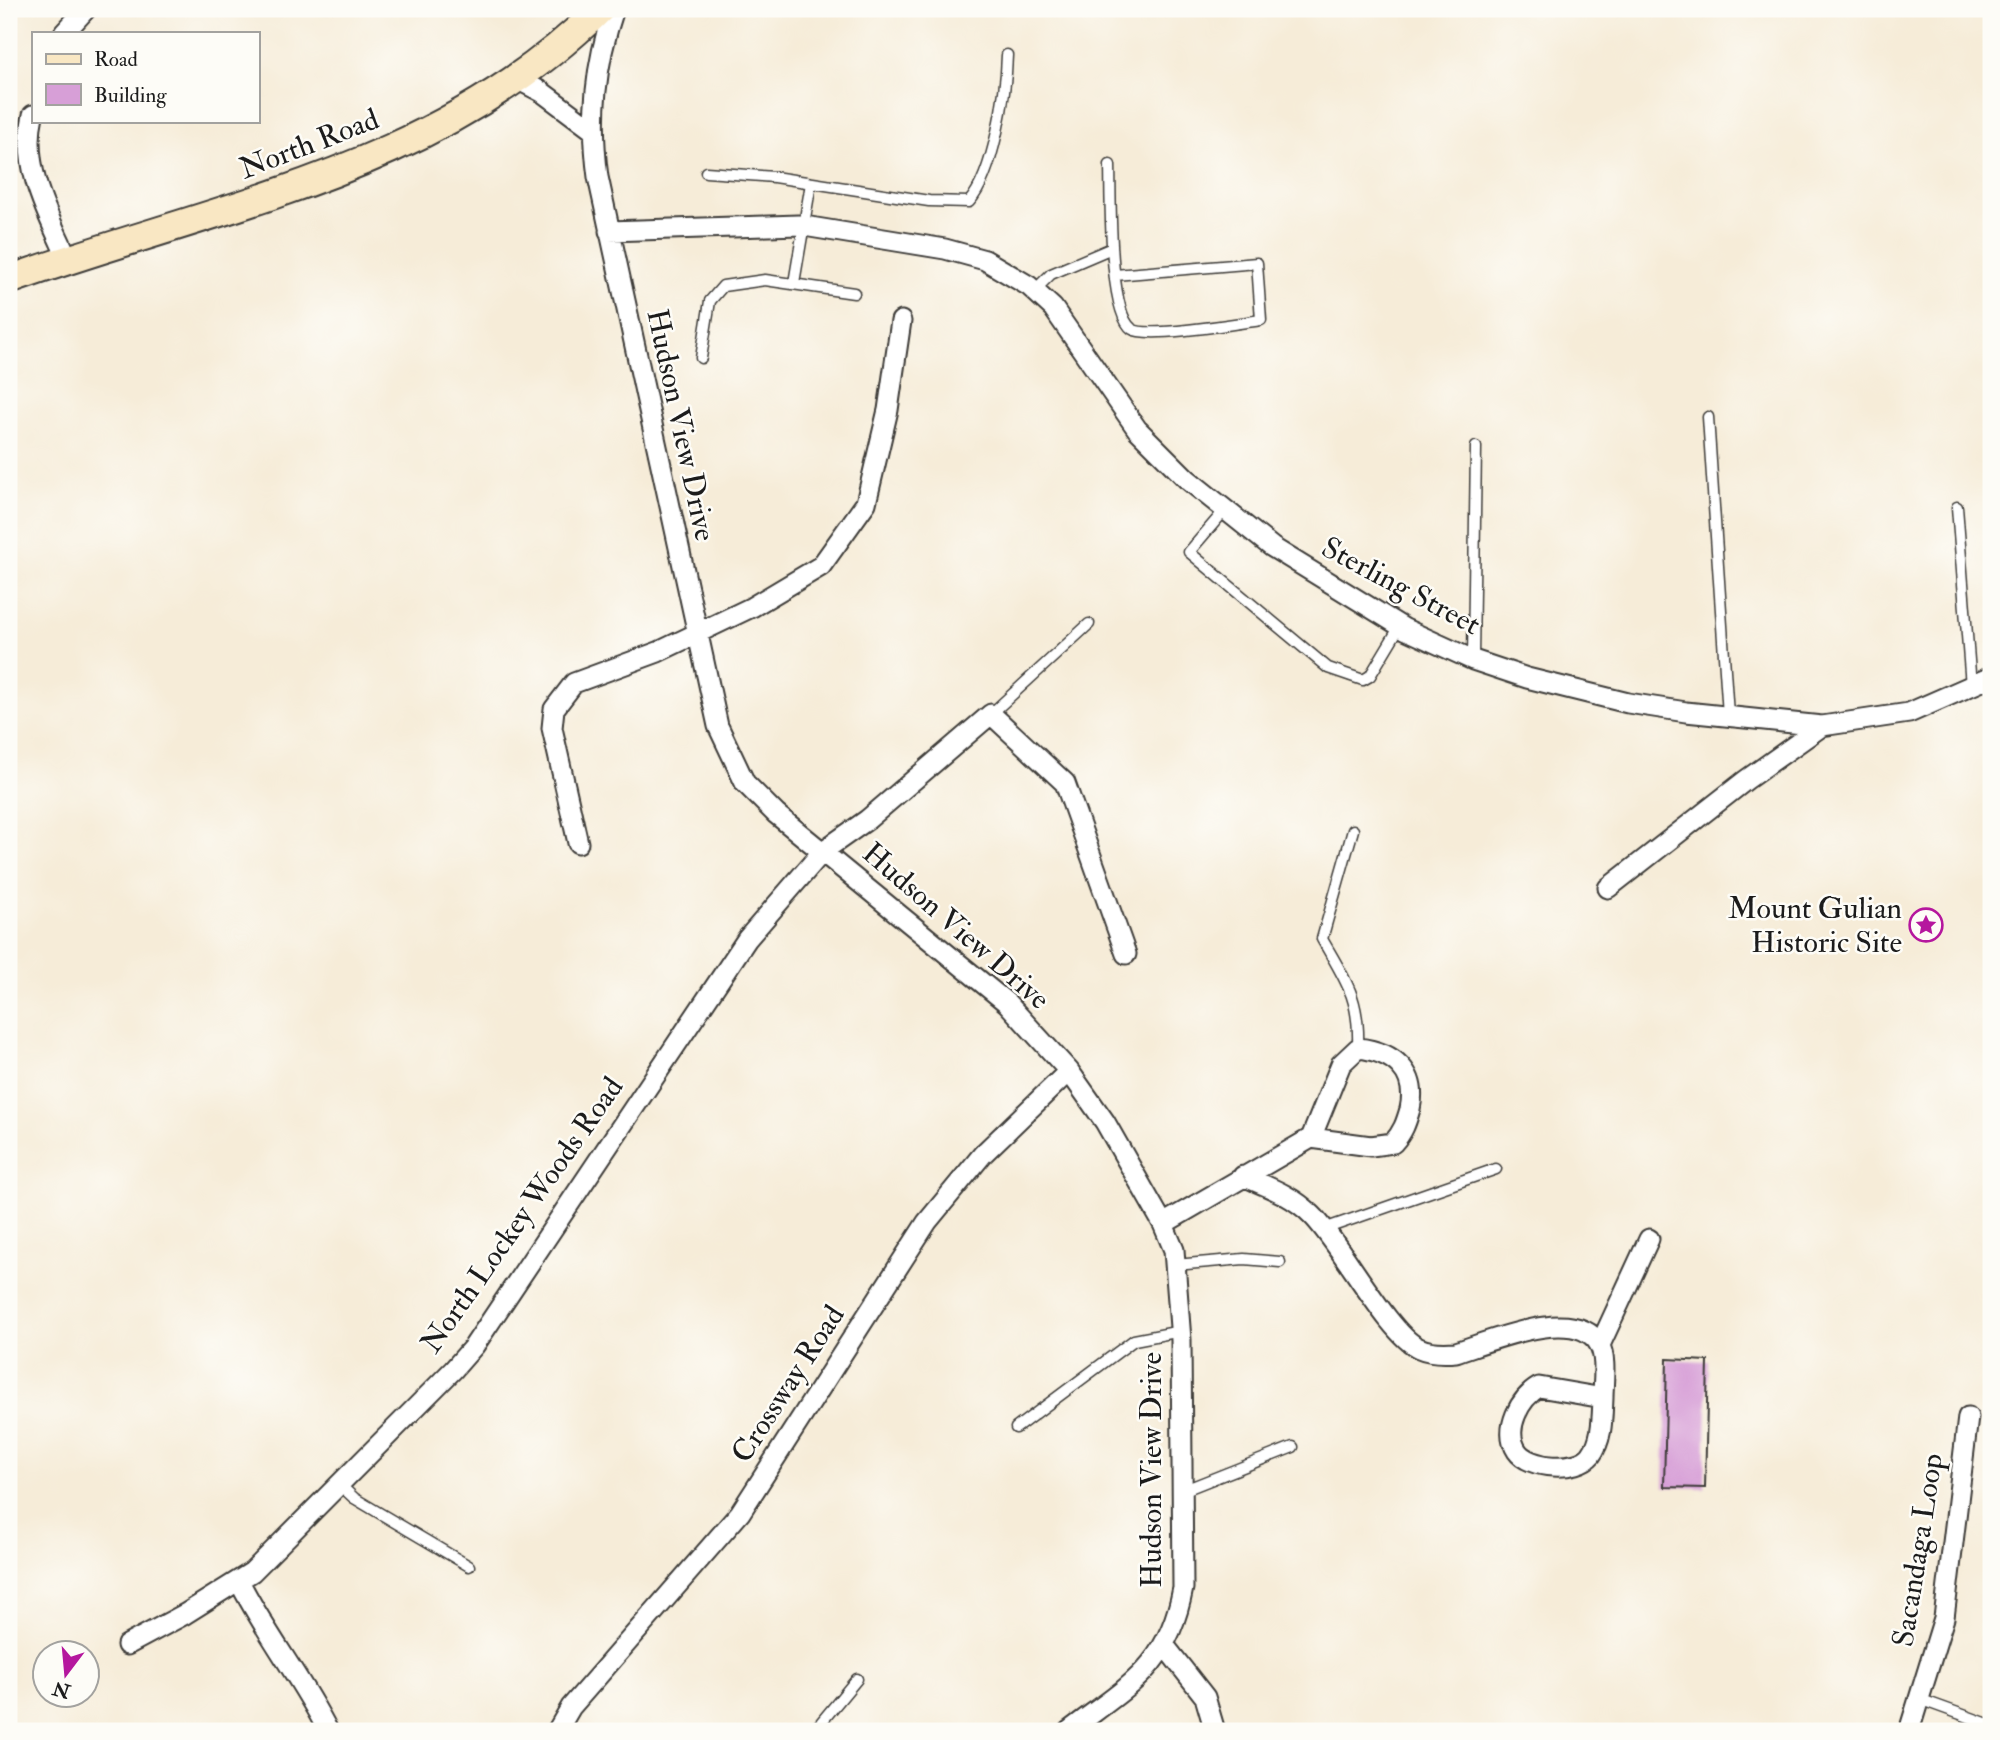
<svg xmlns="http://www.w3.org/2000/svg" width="2000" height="1740" viewBox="0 0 2000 1740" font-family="'IM FELL Double Pica',serif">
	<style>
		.building { fill: #d79fd7 }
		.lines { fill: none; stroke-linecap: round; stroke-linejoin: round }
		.lane-casing { stroke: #3d3b38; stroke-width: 13 }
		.street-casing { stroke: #3d3b38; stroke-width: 23 }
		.secondary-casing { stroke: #3d3b38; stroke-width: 32 }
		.lane { stroke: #fff; stroke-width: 10 }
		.street { stroke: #fff; stroke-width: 19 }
		.secondary { stroke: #f9e7c3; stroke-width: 28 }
		.labels { text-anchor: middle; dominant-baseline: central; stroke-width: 5; stroke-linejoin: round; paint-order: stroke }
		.street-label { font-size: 30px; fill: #1c1c1c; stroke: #fdfcf7 }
		.poi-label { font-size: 30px; fill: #1c1c1c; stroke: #fdfcf7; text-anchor: end }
	</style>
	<rect width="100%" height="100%" fill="#fdfcf7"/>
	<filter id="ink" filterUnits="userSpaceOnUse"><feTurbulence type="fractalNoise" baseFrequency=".0143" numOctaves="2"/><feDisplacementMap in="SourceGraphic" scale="14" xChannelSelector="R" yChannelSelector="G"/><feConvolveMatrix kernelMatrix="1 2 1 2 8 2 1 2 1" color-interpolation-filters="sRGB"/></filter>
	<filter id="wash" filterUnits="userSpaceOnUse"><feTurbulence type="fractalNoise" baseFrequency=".00686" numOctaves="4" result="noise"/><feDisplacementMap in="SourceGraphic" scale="28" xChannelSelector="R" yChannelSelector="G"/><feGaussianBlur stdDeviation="1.57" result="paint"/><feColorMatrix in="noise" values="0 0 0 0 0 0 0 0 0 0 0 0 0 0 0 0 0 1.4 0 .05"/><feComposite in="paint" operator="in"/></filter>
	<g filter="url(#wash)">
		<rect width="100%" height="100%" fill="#f6ecd8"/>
		<g id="blocks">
			<path class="building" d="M 1667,1359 L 1708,1361 L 1705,1488 L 1664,1487 Z"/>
		</g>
	</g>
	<g filter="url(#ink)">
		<use href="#blocks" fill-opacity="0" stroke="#3d3b38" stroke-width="2"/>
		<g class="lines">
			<defs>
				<path id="lane" d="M 1110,165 C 1111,195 1108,312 1132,329 C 1146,339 1239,323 1261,320 L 1257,263 L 1115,275
					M 706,172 L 774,177 L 929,201 L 969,202 C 994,174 1006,92 1007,55
					M 794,283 L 811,183
					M 1034,291 L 1051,274 L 1112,248
					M 701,358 L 710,301 L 723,286 L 765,280 L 854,293
					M 1708,417 L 1728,715
					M 1957,507 L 1971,686
					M 1225,510 L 1189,552 L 1328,668 L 1363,680 L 1370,676 L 1400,626
					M 1473,659 L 1476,447
					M 991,714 L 1089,624
					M 1353,830 L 1322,939 C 1346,981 1360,998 1358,1048
					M 1324,1229 L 1496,1169
					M 1175,1265 L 1244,1259 L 1280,1262
					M 1016,1428 L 1134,1340 L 1181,1331
					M 339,1484 L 354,1498 L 469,1566
					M 1182,1491 L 1293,1447
					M 1919,1699 L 1991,1725
					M 814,1731 L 857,1679"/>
				<path id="street" d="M 614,9 C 595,65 590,118 598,177 L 718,726 L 745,783 L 776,814 L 1007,1003 L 1069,1071 L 1105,1122 L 1163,1224 L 1174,1250 L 1181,1340 L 1183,1588 C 1168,1668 1129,1685 1069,1731
					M 64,33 L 86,9
					M 517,79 L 542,92 L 594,131
					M 33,115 C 21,166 47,213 68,259
					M 609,231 L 798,225 L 945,249 L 985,260 L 1029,286 L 1053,308 L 1137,429 L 1187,479 L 1272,547 L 1405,629 L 1473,660 L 1527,678 L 1628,703 L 1686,712 L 1822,726 L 1909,713 L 1991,677
					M 578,843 L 552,728 L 554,709 L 574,683 L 658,652 L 752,607 L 821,566 L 866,503 L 888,410 L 901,321
					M 1608,888 L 1746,780 L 1822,726
					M 1358,1048 C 1394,1052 1418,1072 1410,1109 C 1406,1123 1403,1132 1393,1143 L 1371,1146 L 1311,1138 L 1341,1064 Z
					M 1243,1176 C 1268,1187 1292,1195 1312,1215 C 1340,1242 1389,1335 1419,1348 C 1430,1353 1444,1353 1456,1352 C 1488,1342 1576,1304 1599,1344 C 1607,1358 1603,1382 1603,1398
					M 1163,1224 L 1311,1138
					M 1600,1345 L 1649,1239
					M 1539,1387 L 1603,1398 C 1602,1416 1603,1439 1591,1455 C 1577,1472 1529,1469 1517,1451 C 1503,1429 1520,1398 1539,1387 Z
					M 239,1581 C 265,1633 302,1679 328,1731
					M 127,1645 L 185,1614 L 252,1572 L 453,1370 L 474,1346 L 747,939 L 823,851 L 867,820 L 991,714 L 1065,783 L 1126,954
					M 1165,1646 L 1205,1697 L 1215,1731
					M 557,1731 L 571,1707 L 740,1513 L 927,1222 L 983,1154 L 1069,1071
					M 1909,1731 L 1944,1618 L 1968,1417"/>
				<path id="secondary" d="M 9,280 C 216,206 438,170 600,9"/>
			</defs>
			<use href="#lane" class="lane-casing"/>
			<use href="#street" class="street-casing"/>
			<use href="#secondary" class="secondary-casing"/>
			<use href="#lane" class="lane"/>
			<use href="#street" class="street"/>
			<use href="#secondary" class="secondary"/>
		</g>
	</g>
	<defs>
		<symbol id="sight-ring" viewBox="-11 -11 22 22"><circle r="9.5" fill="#fdfcf7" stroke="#b5179e" stroke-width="1.5"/><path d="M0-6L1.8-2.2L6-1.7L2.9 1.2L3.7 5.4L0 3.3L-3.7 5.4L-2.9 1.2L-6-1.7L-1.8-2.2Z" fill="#b5179e"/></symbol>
	</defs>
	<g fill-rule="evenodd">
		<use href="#sight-ring" x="1907" y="906" width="38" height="38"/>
	</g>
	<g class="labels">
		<g class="street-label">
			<text transform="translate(309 144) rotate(-21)">North Road</text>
			<text transform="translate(681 425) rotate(78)">Hudson View Drive</text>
			<text transform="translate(1401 586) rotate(28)">Sterling Street</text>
			<text transform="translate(956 926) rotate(41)">Hudson View Drive</text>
			<text transform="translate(522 1215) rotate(-55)">North Lockey Woods Road</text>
			<text transform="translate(788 1384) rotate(-57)">Crossway Road</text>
			<text transform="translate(1151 1470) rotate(-90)">Hudson View Drive</text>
			<text transform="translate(1918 1550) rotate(-81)">Sacandaga Loop</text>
		</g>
		<g class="poi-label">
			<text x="1902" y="908">Mount Gulian<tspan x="1902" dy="34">Historic Site</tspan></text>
		</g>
	</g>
	<rect width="2000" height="1740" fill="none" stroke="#fdfcf7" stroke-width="35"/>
	<rect x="32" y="32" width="228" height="91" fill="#fdfcf7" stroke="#a3a29f" stroke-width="2"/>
	<rect x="46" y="54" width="35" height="10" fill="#f9e7c3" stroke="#a3a29f" stroke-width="2"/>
	<text x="94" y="66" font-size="21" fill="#1c1c1c">Road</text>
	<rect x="46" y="84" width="35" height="21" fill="#d79fd7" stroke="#a3a29f" stroke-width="2"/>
	<text x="94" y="102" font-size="21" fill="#1c1c1c">Building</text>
	<g transform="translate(66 1674) rotate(196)"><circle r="33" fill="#fdfcf7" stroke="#a3a29f" stroke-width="2"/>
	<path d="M0-5L12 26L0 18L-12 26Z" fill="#b5179e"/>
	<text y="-10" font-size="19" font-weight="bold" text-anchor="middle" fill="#1c1c1c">N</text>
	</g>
</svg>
